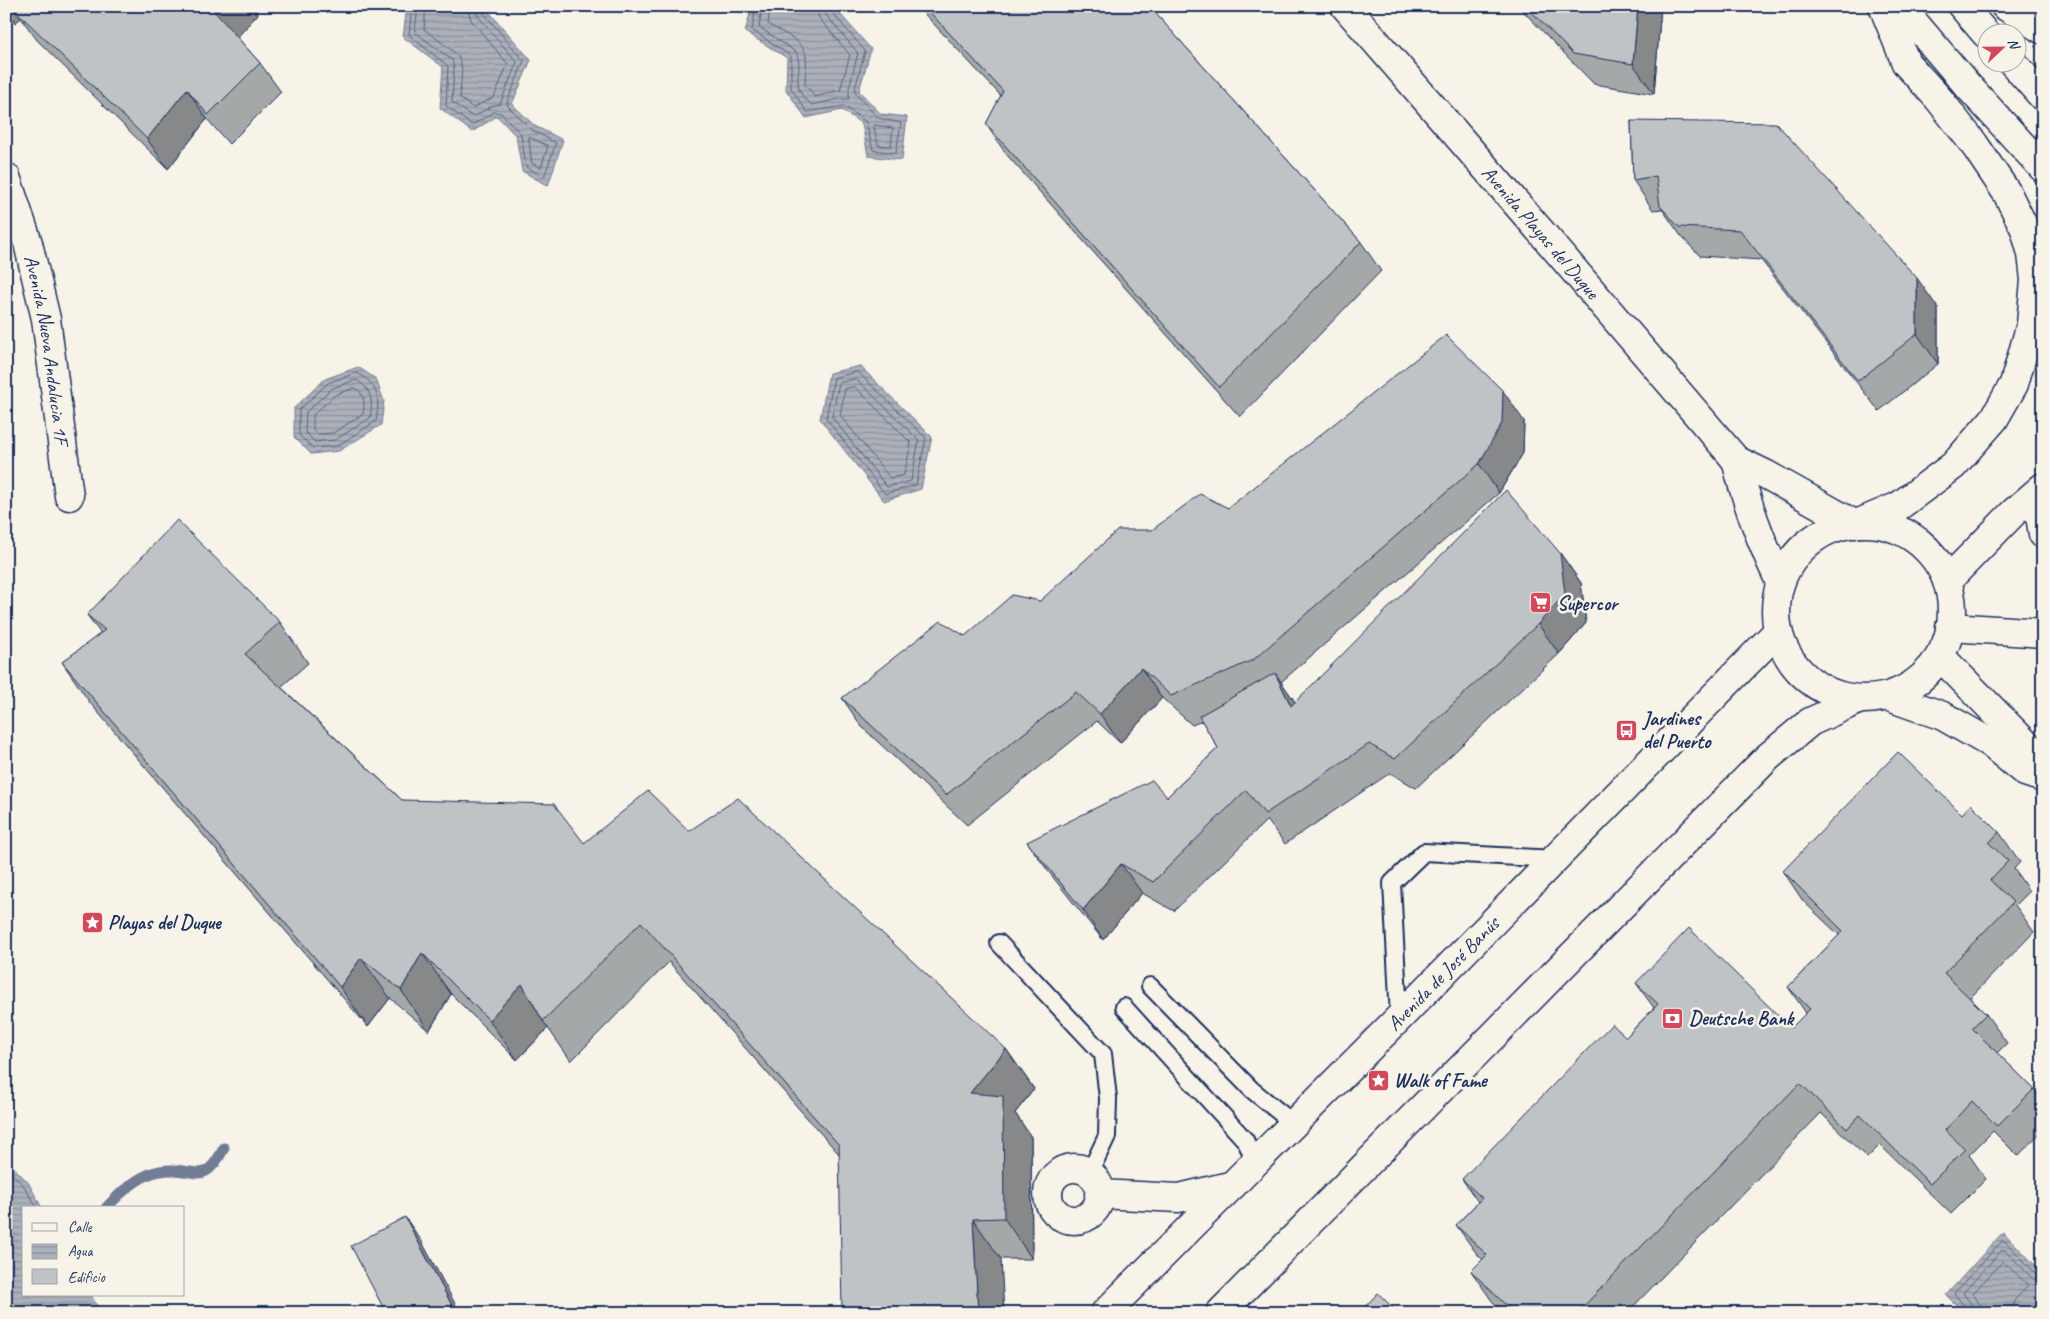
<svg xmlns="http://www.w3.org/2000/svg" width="2049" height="1319" viewBox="0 0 2049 1319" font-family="Caveat,sans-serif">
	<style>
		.water { fill: url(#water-rules); stroke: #727c95 }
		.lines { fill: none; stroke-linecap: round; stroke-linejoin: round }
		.shore { stroke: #556382; stroke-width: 1 }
		.stream { stroke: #727c95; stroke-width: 11 }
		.lane-casing { stroke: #1b2f5e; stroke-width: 20 }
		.street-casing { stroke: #1b2f5e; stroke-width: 31 }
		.secondary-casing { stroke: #1b2f5e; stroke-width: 31 }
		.highway-casing { stroke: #1b2f5e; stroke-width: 31 }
		.lane { stroke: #f7f3e8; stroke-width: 16 }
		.street { stroke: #f7f3e8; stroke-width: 28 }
		.secondary { stroke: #f7f3e8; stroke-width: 28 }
		.highway { stroke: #f7f3e8; stroke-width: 28 }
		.wall { fill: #a5a8a9; stroke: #1b2f5e }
		.shaded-wall { fill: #86888a; stroke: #1b2f5e }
		.building { fill: #c0c3c5; stroke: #1b2f5e }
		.labels { text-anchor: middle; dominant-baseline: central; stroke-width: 5; stroke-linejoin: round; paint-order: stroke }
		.street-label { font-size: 20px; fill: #1b2f5e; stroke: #f7f3e8 }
		.poi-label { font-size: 20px; font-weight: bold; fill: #1b2f5e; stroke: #f7f3e8; text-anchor: start }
	</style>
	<defs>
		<pattern id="water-rules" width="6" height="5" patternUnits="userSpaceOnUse" patternTransform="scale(1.25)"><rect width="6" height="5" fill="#acb0b9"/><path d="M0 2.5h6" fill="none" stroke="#8b909a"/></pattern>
	</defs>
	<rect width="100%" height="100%" fill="#f7f3e8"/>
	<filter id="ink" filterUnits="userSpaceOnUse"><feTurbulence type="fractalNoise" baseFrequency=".02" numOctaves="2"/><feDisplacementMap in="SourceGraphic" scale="10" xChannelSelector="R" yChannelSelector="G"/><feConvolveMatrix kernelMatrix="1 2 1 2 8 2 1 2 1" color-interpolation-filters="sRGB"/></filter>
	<g filter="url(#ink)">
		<path class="water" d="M 407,6 L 484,6 L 531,60 L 512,104 L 535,126 L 563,140 L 548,186 L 522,171 L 516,136 L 497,116 L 472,132 L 440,108 L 443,67 L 403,37 Z
			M 752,6 L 833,6 L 871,49 L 859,91 L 881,114 L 907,117 L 902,160 L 868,156 L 862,124 L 842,110 L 806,118 L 786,90 L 787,58 L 745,32 Z
			M 860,366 L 932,437 L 921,489 L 884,501 L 820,419 L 829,373 Z
			M 358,367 L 376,379 L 384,401 L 381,425 L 339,451 L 311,454 L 294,437 L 294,408 L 325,379 Z
			M 6,1160 L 28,1182 L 42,1208 L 24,1208 L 24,1295 L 91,1295 L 101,1313 L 6,1313 Z
			M 2003,1232 L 2043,1273 L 2043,1298 L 2029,1313 L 1964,1313 L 1946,1295 Z"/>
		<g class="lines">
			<path class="shore" d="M 412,6 L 409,35 L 448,66 L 446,106 L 472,125 L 494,112 L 501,113 L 521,134 L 526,167 L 544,177 L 556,143 L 532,130 L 508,106 L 507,102 L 524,61 L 482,11 L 481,6
				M 418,6 L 415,32 L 452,60 L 454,68 L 452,102 L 473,117 L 492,106 L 500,104 L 517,62 L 477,15 L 475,6
				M 426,6 L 424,29 L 454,52 L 459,58 L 462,68 L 460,98 L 473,108 L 494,97 L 508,64 L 471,20 L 467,6
				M 756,6 L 752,30 L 791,56 L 791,88 L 807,112 L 844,106 L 866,122 L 873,150 L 896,153 L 901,123 L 878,118 L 856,94 L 855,89 L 865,51 L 831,11 L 830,6
				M 762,6 L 759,27 L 796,52 C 805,72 787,86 812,105 L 839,99 L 849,99 L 849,88 L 858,53 L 826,15 L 824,6
				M 770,6 L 768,24 C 780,32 804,40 806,56 C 807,65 805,75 805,84 L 815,97 L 840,90 L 850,55 L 819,18 L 816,6
				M 875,125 L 893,128 L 891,146 L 878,145 L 874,127 Z
				M 529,137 L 548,146 L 541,168 L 532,163 Z
				M 858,372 L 926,438 L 916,485 L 885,494 L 826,418 L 834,378 Z
				M 357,373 C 379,384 380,399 376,421 L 337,446 L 313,448 L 299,435 L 299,410 L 328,383 Z
				M 856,379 L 919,440 L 911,481 L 887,487 L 832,417 L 839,383 Z
				M 356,380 C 372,388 373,402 370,418 L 335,440 L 315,442 L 305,432 L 306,412 L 331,389 Z
				M 855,387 L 911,443 L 904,475 L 890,478 L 840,415 L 845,389 Z
				M 355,388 C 365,393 365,404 363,414 L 333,433 L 317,434 L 313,429 L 313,415 L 335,395 Z
				M 6,1167 L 24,1186 L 37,1208
				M 1967,1313 L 1966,1308 L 1954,1293 L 2002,1241 L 2005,1241 L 2037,1275 L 2043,1276
				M 1973,1313 L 1972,1305 L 1963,1293 L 2002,1250 L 2005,1250 L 2033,1279 L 2043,1282
				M 1981,1313 L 1980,1305 L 1973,1293 L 2003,1261 L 2028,1285 L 2014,1301 L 2012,1313"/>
			<path class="stream" d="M 106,1208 C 120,1193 140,1174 160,1171 C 194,1164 202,1191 224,1148"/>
			<defs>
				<path id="lane" d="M 999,943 L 1103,1054 L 1108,1098 L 1107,1136 L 1089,1174
					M 1150,986 L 1252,1090 L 1294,1124
					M 1124,1007 L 1245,1140 L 1256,1162
					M 1399,1018 L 1392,883 L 1424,852 L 1555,859"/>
				<g id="street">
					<path id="s1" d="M 1345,6 L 1555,248 L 1736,460 L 1765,474 L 1854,524"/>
					<path id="s2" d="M 6,177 L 28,243 L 46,319 L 69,496"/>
					<path d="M 1736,460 C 1746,502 1761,542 1780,582"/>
					<path d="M 1940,656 L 2030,748 L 2043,769"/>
					<path d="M 1889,697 L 1943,716 L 1990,743 L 2025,772 L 2043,778"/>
					<circle cx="1074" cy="1194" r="26"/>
					<path d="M 1099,1194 L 1179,1198 L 1233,1185"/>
				</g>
				<g id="secondary">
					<path d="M 2043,498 C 2038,510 2041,522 2043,534"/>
					<circle cx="1864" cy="611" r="88"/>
					<path d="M 1947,581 L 2014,512 L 2043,487"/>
					<path d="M 1950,627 L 2043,633"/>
					<path id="s3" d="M 1105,1313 L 1399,1018 L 1778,631"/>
					<path d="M 1220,1313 L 1768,757 L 1810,722 L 1858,700"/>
				</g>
				<path id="highway" d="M 1900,6 L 1968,86 L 2043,168
					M 1962,6 L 1986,34
					M 2005,6 L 2043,30
					M 2012,62 L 2043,97
					M 1859,523 L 1899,506 L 1953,466 L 1994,419 L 2014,384 L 2031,324 L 2035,280 L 2032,254 L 2025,229 L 2007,193 L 1974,144 L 1938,98 L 1906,63 L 1883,6"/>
			</defs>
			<use href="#lane" class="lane-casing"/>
			<use href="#street" class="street-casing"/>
			<use href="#secondary" class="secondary-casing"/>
			<use href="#highway" class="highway-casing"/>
			<use href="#lane" class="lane"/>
			<use href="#street" class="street"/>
			<use href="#secondary" class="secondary"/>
			<use href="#highway" class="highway"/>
		</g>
		<path class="wall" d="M 6,6 L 253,6 L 258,14 L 237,37 L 260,63 L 281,92 L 229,144 L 207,119 L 168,169 L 37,40 L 21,18 L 16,23 L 6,13 Z
			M 917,6 L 1149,6 L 1361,242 L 1381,271 L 1240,417 L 1006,154 L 986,124 L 1001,96 Z
			M 1518,6 L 1661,6 L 1654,94 L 1594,84 Z
			M 1631,121 L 1938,308 L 1938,364 L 1879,411 L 1761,260 L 1700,256 L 1681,236 L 1662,209 L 1653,210 L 1633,180 Z
			M 1524,421 L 1523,453 L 1499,493 L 1281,682 L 1295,702 L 1560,553 L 1581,583 L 1586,623 L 1559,654 L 1416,788 L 1390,773 L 1285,844 L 1267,820 L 1174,911 L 1142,893 L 1103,940 L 1048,871 L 1027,842 L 1167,797 L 1218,748 L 1202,721 L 1192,725 L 1162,698 L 1120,743 L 1097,721 L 967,825 L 862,727 L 842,698 L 965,636 L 1040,601 L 1152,530 Z
			M 87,615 L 280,622 L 308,663 L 281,687 L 402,800 L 584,843 L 689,831 L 1006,1049 L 1034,1089 L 1015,1113 L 1031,1137 L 1032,1259 L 1001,1259 L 839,1154 L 669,962 L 571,1061 L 548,1028 L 517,1060 L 451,994 L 429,1031 L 390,998 L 368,1027 L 90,703 L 62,662 L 101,634 Z
			M 1962,814 L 1999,832 L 2020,862 L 2014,869 L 2029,891 L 2015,905 L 2034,932 L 1970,998 L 1986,1014 L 2007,1043 L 1997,1053 L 2034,1089 L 2043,1102 L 2043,1130 L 2018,1156 L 1993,1131 L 1969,1155 L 1986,1179 L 1951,1214 L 1880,1145 L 1867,1158 L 1821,1113 L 1627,1313 L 1504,1313 L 1492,1301 L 1471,1271 L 1483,1260 L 1477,1254 L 1456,1225 L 1478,1202 L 1462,1179 L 1626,1037 L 1654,1008 L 1636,983 L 1791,1028 L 1806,1013 L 1788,987 L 1839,935 L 1803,901 L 1783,871 Z"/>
		<path class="shaded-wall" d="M 6,6 L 32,6 L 16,11 L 21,18 L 16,23 L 6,9 Z
			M 218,6 L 253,6 L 258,14 L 235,40 L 214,11 Z
			M 1638,6 L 1661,6 L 1654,94 L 1633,64 Z
			M 187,89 L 207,119 L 168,169 L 147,139 Z
			M 1917,278 L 1938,308 L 1938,364 L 1917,334 Z
			M 1503,391 L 1524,421 L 1523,453 L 1499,493 L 1479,464 Z
			M 1560,553 L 1581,583 L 1586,623 L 1559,654 L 1538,624 Z
			M 1141,668 L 1162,698 L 1120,743 L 1100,714 Z
			M 1275,673 L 1296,703 L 1291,706 Z
			M 1121,864 L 1142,893 L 1103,940 L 1083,910 Z
			M 422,953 L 451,994 L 429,1031 L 401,990 Z
			M 361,958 L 390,998 L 368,1027 L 340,987 Z
			M 522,984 L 543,1021 L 548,1028 L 517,1060 L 489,1020 Z
			M 1006,1049 L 1034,1089 L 1015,1113 L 1031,1137 L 1032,1259 L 1004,1218 L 970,1093 Z
			M 405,1217 L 421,1240 L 460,1313 L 456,1313 Z
			M 973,1219 L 1001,1259 L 1004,1313 L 978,1313 Z"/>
		<path class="building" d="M 20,6 L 218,6 L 214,11 L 260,63 L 208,115 L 187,89 L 147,139 L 16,11 Z
			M 924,6 L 1149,6 L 1361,242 L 1219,387 L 986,124 L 1003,91 Z
			M 1526,6 L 1638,6 L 1633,64 L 1573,54 Z
			M 1631,121 L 1776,123 L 1917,278 L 1917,334 L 1858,381 L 1740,230 L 1679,227 L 1660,206 L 1656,176 L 1633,180 Z
			M 1446,335 L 1503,391 L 1502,423 L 1479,464 L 1253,660 L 1171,696 L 1141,668 L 1100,714 L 1076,692 L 946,795 L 842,698 L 941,621 L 965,636 L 1012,595 L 1040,601 L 1118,530 L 1152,530 L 1200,494 L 1228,508 Z
			M 1506,490 L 1560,553 L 1565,594 L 1538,624 L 1395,759 L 1369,744 L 1265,814 L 1246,790 L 1153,882 L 1121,864 L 1083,910 L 1027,842 L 1152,780 L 1167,797 L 1218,748 L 1199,716 L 1275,673 L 1291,706 Z
			M 177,520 L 280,622 L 245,654 L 402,800 L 554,804 L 584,843 L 648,791 L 689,831 L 738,798 L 1006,1049 L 970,1093 L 1003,1096 L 1004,1218 L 973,1219 L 978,1313 L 842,1313 L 839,1145 L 641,922 L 543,1021 L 522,984 L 489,1020 L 422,953 L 401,990 L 361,958 L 340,987 L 62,662 L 105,630 L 87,615 Z
			M 1898,752 L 1962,814 L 1971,804 L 1999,832 L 1989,843 L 2008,861 L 1990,880 L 2013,902 L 1944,973 L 1986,1014 L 1972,1028 L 2034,1089 L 1997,1126 L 1972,1101 L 1945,1130 L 1965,1149 L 1930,1184 L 1860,1115 L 1847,1129 L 1800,1083 L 1577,1313 L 1514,1313 L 1471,1271 L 1487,1255 L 1456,1225 L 1482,1198 L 1462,1179 L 1612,1024 L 1626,1037 L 1658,1004 L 1636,983 L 1689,928 L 1791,1028 L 1810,1009 L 1788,987 L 1843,931 L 1783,871 Z
			M 405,1217 L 456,1313 L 386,1313 L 351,1246 Z
			M 1378,1293 L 1398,1313 L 1359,1313 Z"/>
	</g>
	<defs>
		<symbol id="supermarket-square" viewBox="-11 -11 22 22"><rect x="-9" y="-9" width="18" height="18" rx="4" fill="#d1495b" stroke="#f7f3e8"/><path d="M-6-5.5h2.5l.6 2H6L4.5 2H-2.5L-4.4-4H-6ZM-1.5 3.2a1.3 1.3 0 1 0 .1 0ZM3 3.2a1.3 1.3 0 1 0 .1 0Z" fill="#fff"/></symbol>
		<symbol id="bus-square" viewBox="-11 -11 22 22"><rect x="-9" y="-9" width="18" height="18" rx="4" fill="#d1495b" stroke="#f7f3e8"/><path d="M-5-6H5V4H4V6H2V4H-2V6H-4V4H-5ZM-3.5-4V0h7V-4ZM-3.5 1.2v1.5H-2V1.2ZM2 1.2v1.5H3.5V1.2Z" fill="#fff"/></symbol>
		<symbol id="sight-square" viewBox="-11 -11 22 22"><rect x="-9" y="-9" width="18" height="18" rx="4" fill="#d1495b" stroke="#f7f3e8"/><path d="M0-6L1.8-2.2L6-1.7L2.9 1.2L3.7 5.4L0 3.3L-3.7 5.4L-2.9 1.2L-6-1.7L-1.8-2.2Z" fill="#fff"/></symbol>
		<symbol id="bank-square" viewBox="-11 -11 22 22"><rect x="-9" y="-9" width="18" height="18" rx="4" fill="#d1495b" stroke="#f7f3e8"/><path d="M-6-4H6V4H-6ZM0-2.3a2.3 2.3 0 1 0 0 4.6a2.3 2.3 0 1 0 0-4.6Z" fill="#fff"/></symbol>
	</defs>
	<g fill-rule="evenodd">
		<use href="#supermarket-square" x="1528" y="590" width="25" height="25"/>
		<use href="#bus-square" x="1614" y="718" width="25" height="25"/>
		<use href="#sight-square" x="80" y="910" width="25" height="25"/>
		<use href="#bank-square" x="1660" y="1006" width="25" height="25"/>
		<use href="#sight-square" x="1366" y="1068" width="25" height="25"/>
	</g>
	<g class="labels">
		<g class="street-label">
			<text stroke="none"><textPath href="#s1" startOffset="299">Avenida Playas del Duque</textPath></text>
			<text stroke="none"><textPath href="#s2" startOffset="178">Avenida Nueva Andalucia 1F</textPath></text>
			<text stroke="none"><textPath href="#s3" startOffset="479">Avenida de José Banús</textPath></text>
		</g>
		<g class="poi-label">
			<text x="1557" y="603">Supercor</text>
			<text x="1643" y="718">Jardines<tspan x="1643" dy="23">del Puerto</tspan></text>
			<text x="108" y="922">Playas del Duque</text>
			<text x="1689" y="1018">Deutsche Bank</text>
			<text x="1394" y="1080">Walk of Fame</text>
		</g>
	</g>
	<rect width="2049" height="1319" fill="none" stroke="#f7f3e8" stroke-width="25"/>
	<rect x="12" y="12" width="2024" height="1294" fill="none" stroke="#1b2f5e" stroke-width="2" filter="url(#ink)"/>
	<rect x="22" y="1206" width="162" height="90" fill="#f7f3e8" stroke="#9fa5b1"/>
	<rect x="32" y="1223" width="25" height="8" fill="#f7f3e8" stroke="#9fa5b1"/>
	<text x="68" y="1232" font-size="15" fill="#1b2f5e">Calle</text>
	<rect x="32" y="1244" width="25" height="15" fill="url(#water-rules)" stroke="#9fa5b1"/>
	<text x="68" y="1256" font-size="15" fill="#1b2f5e">Agua</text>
	<rect x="32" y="1269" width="25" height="15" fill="#c0c3c5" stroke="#9fa5b1"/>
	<text x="68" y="1282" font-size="15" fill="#1b2f5e">Edificio</text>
	<g transform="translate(2002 48) rotate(68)"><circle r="24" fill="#f7f3e8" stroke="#9fa5b1"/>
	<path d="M0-4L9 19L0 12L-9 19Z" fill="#d1495b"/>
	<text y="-8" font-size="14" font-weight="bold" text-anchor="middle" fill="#1b2f5e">N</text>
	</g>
</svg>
